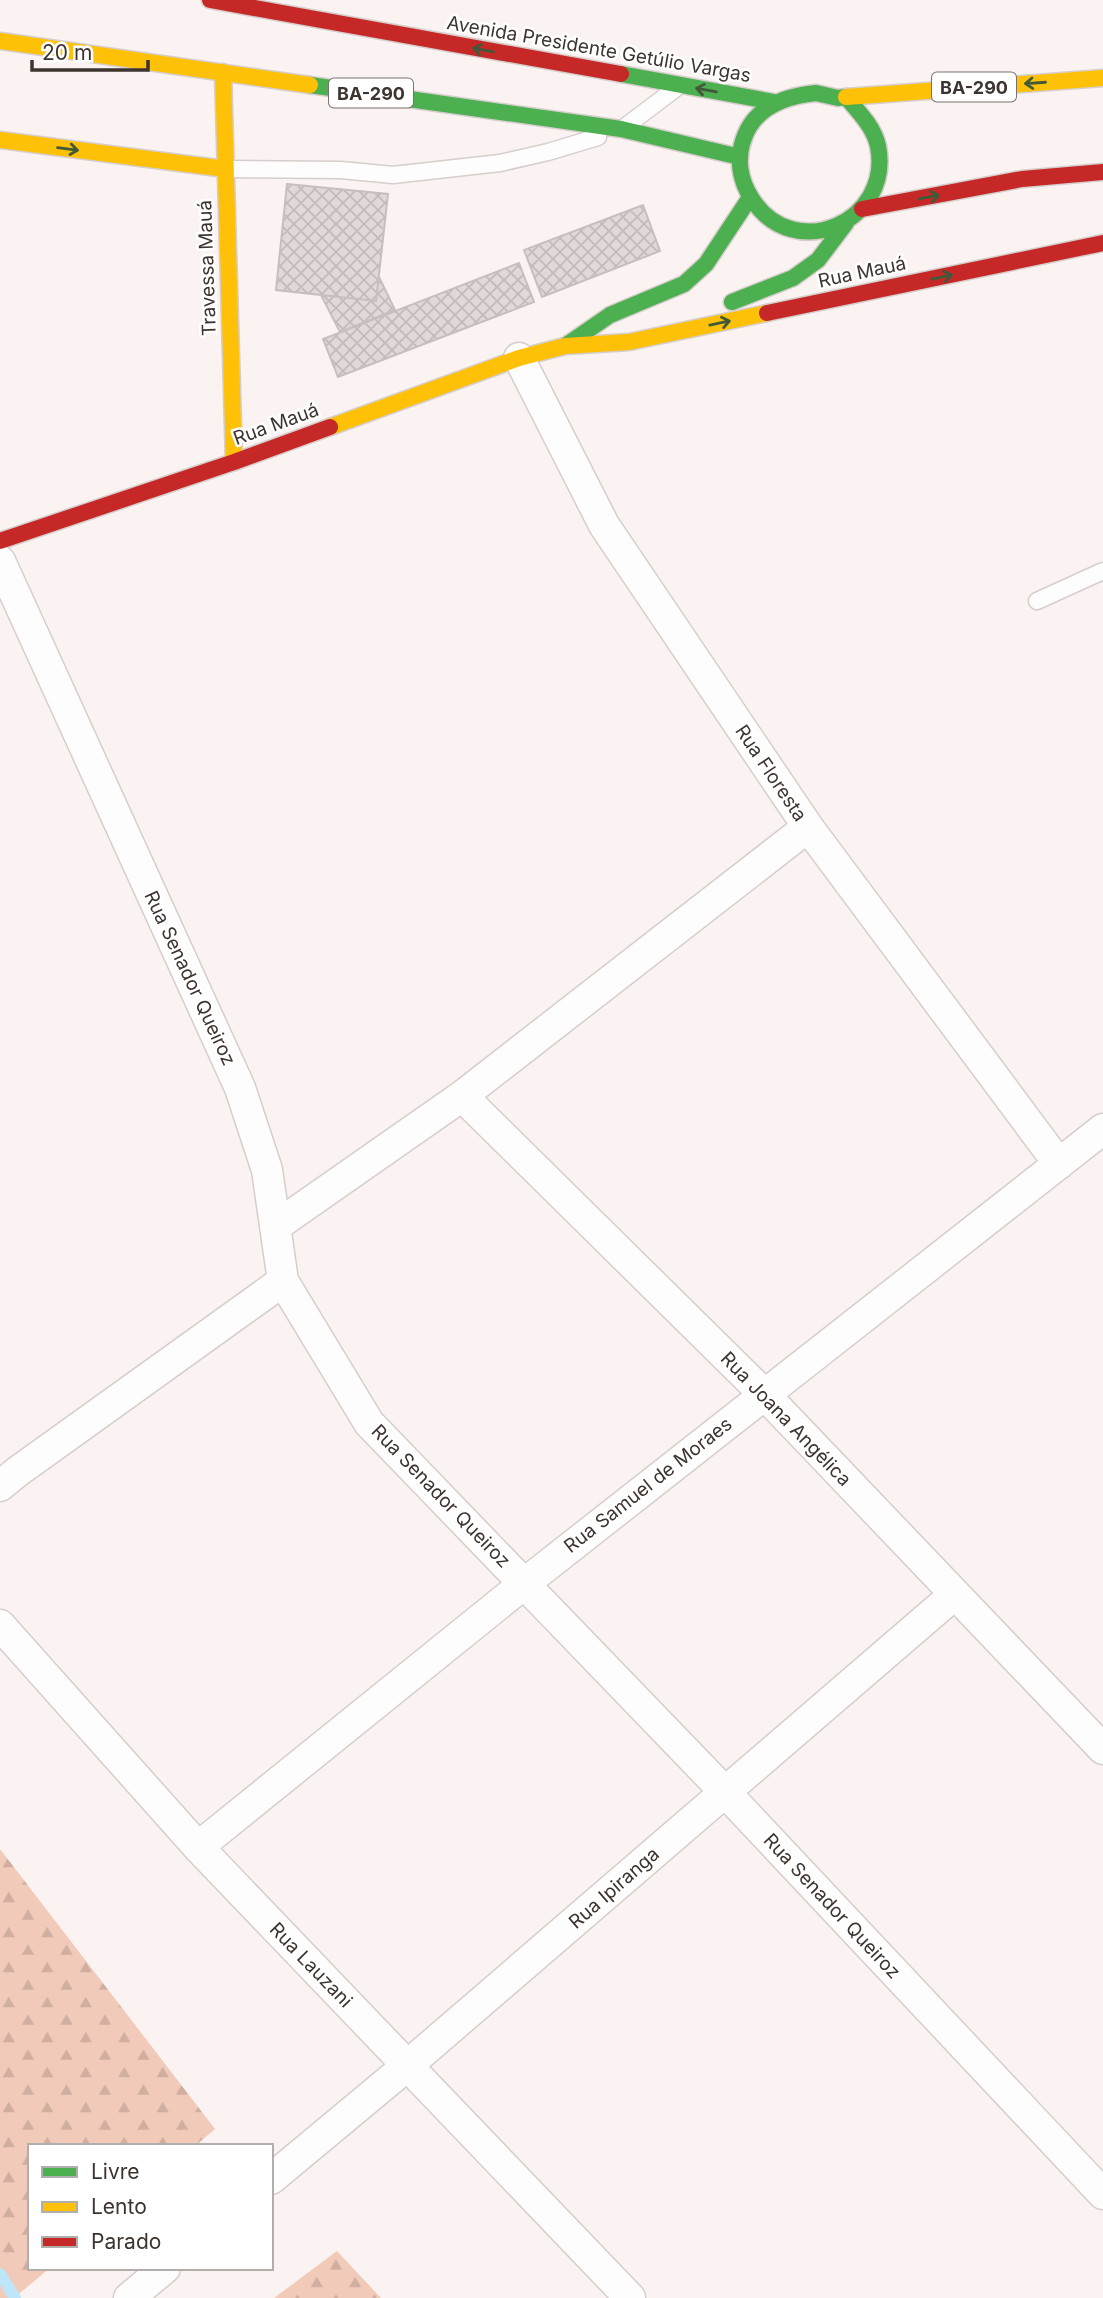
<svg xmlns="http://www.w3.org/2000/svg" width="1103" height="2298" viewBox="0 0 1103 2298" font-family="Inter,sans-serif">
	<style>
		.forest { fill: url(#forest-firs) }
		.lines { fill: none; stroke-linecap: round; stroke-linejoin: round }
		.stream { stroke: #bfe5f8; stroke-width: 12 }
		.building { fill: url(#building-cross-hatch); stroke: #c6bebf; stroke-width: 2 }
		.lane-casing { stroke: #d6cecb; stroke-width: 19 }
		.street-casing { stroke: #d6cecb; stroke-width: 33 }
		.fast-casing { stroke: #d6cecb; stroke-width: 19 }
		.slow-casing { stroke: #d6cecb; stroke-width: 19 }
		.jam-casing { stroke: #d6cecb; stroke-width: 19 }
		.lane { stroke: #fefdfd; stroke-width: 16 }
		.street { stroke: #fefdfd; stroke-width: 30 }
		.fast { stroke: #4caf50; stroke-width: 16 }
		.slow { stroke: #ffc107; stroke-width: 16 }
		.jam { stroke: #c62828; stroke-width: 16 }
		.oneway { stroke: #425939 }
		.labels { text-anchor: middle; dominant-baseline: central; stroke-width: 5; stroke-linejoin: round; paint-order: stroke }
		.shield { fill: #fff; stroke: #78716d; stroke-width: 2 }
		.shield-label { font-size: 18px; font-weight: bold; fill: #3e342f }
		.street-label { font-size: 19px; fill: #3e342f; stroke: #fff }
	</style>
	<defs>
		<pattern id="forest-firs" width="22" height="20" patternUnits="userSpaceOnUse" patternTransform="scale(1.75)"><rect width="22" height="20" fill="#f1caba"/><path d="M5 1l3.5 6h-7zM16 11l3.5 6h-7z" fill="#d0aea0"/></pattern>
		<pattern id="building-cross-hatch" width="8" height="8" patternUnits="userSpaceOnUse" patternTransform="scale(1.75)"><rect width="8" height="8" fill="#e1d8da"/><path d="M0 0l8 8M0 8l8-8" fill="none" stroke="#c2babb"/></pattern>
	</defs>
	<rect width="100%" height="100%" fill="#faf3f2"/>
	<path class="forest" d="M 0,1849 L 215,2129 L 195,2146 L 30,2146 L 30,2268 L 50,2268 L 14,2298 L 0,2298 Z
		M 337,2251 L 381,2298 L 274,2298 Z"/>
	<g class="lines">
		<path class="stream" d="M 0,2274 L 15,2298"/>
	</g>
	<path class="building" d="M 287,184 L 388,194 L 376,301 L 276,290 Z
		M 643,205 L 660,251 L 542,297 L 524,250 Z
		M 519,263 L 534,302 L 338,377 L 323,339 Z
		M 379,277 L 395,310 L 340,332 L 321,295 L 376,301 Z"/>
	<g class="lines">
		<defs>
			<path id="lane" d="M 626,126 L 675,89
				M 226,169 L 341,170 L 393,175 L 500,163 L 548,152 L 598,137
				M 1037,601 L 1103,571"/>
			<path id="street" d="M 519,358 L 604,525 L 808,827 L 1059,1164
				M 0,561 L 240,1088 L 267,1170 L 283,1281 L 369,1423 L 725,1792 L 1103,2194
				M 462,1096 L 764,1394 L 1103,1749
				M 276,1226 L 462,1096 L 808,827
				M 0,1486 L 17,1472 L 283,1281
				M 0,1625 L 198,1847 L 630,2298
				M 198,1847 L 525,1583 L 1103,1129
				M 271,2179 L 408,2065 L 955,1594
				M 129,2298 L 165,2268"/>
			<path id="fast" d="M 621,74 L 774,102
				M 310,85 L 621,129 L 740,157
				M 816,93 L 838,98 L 846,97 C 858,111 874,127 878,146 C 893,222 794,265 752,199 C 740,181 736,159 744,138 C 755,107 785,96 816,93 Z
				M 732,302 L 793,278 L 818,260 L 846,223
				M 565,346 L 610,315 L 684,284 L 706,264 L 749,199"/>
			<path id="slow" d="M 0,41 L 310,85
				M 223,72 L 234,462
				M 846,97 L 1103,78
				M 0,140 L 226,169
				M 330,427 L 519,358 L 565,346 L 629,342 L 767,313"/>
			<path id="jam" d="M 210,0 L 621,74
				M 862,209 L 1022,179 L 1103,172
				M 767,313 L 1103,243
				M 0,541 L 234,462 L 330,427"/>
		</defs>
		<use href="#lane" class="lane-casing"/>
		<use href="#street" class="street-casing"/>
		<use href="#fast" class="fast-casing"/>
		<use href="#slow" class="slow-casing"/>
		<use href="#jam" class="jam-casing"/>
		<use href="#lane" class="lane"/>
		<use href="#street" class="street"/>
		<use href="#fast" class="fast"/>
		<use href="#slow" class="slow"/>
		<use href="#jam" class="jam"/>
	</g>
	<defs><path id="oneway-shaft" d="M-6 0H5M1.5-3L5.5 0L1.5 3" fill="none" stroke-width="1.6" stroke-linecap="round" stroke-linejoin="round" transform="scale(1.75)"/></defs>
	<g class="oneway">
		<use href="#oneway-shaft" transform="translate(483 50) rotate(-170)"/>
		<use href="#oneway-shaft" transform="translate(1035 83) rotate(176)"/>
		<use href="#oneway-shaft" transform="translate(706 90) rotate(-170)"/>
		<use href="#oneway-shaft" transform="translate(68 149) rotate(7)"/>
		<use href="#oneway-shaft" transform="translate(929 197) rotate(-10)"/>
		<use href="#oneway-shaft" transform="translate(942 277) rotate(-12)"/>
		<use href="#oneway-shaft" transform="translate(720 323) rotate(-12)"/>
	</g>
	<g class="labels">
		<g class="shield">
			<rect x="932" y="72.5" width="84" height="29" rx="5"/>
			<rect x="329" y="78.5" width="84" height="29" rx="5"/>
		</g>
		<g class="shield-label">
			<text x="974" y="87">BA-290</text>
			<text x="371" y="93">BA-290</text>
		</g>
		<g class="street-label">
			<text transform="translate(599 49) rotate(10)">Avenida Presidente Getúlio Vargas</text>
			<text transform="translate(207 268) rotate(-92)">Travessa Mauá</text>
			<text transform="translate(862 272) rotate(-12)">Rua Mauá</text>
			<text transform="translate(276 424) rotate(-20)">Rua Mauá</text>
			<text transform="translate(771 773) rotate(56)">Rua Floresta</text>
			<text transform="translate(190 978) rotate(65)">Rua Senador Queiroz</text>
			<text transform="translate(786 1419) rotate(46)">Rua Joana Angélica</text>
			<text transform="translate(648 1485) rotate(-38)">Rua Samuel de Moraes</text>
			<text transform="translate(441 1496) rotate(46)">Rua Senador Queiroz</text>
			<text transform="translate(614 1888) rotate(-41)">Rua Ipiranga</text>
			<text transform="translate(832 1906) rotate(47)">Rua Senador Queiroz</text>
			<text transform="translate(311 1965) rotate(46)">Rua Lauzani</text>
		</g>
	</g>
	<rect x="28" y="2144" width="245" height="126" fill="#ffffff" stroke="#b2aeac" stroke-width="2"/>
	<rect x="42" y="2167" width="35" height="10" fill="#4caf50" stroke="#b2aeac" stroke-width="2"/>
	<text x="91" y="2179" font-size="21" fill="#3e342f">Livre</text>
	<rect x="42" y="2202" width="35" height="10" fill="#ffc107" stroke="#b2aeac" stroke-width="2"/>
	<text x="91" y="2214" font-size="21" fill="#3e342f">Lento</text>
	<rect x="42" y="2237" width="35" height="10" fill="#c62828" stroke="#b2aeac" stroke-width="2"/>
	<text x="91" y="2249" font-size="21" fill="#3e342f">Parado</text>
	<path d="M32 60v10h116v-10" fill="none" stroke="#3e342f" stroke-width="3.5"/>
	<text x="42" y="60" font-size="21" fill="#3e342f" stroke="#ffffff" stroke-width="5" paint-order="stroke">20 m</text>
</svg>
